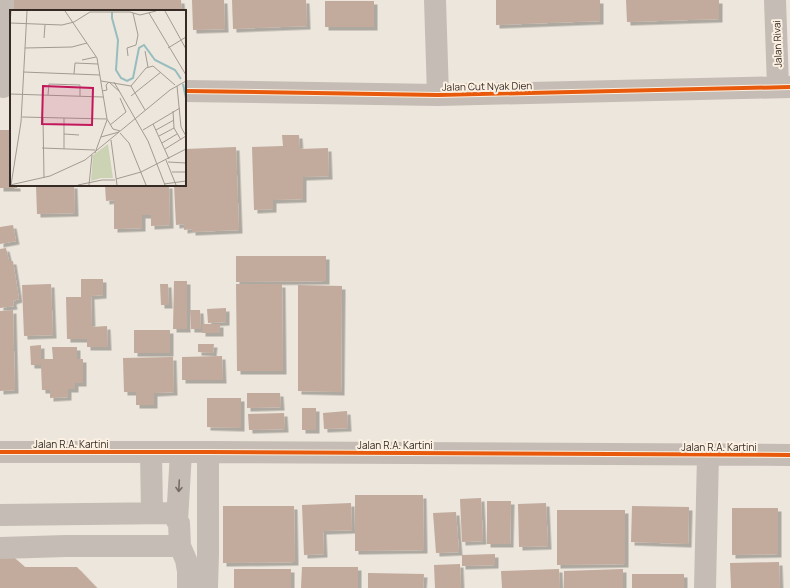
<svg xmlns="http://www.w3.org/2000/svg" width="790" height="588" viewBox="0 0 790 588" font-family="Manrope,sans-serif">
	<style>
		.building { fill: #c2aa9c; filter: url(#shadow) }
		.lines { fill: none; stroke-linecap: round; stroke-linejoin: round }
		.minor { stroke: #c5bdb5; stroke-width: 22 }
		.cycleway-casing { stroke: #fbf0e1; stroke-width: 6 }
		.cycleway { stroke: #e8590c; stroke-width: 4 }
		.oneway { stroke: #766c65 }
		.labels { text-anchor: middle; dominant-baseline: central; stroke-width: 4; stroke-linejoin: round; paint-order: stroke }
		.street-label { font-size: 10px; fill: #352a24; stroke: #fbf0e1 }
		.inset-river { fill: none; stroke: #97bdbf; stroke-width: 2 }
		.inset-road { fill: none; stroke: #a39b92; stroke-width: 1 }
		.view { fill: #c2185b; fill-opacity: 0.15; stroke: #c2185b; stroke-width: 2 }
		.inset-edge { fill: none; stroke: #352a24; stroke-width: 2 }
	</style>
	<defs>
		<filter id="shadow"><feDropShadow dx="3.5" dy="3.5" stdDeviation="0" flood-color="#0004"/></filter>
	</defs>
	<rect width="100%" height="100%" fill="#ece6dc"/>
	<path class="building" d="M 10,0 L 181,0 L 182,11 L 11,11 Z
		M 192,0 L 224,0 L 225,29 L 193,30 Z
		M 232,0 L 306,0 L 307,26 L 233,29 Z
		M 496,0 L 600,0 L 600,21 L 496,25 Z
		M 626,0 L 719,0 L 719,19 L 627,22 Z
		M 325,1 L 374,1 L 374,27 L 325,27 Z
		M 0,130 L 11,130 L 11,185 L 17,185 L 17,188 L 0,188 Z
		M 282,135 L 299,135 L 300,149 L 328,148 L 329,176 L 303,177 L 303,199 L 273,200 L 273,209 L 254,210 L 252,147 L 283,146 Z
		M 236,147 L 239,230 L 192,232 L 192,229 L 184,230 L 184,224 L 176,225 L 174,185 L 185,185 L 185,149 Z
		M 36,185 L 74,185 L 75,213 L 37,214 Z
		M 105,185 L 169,185 L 170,225 L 151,226 L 151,215 L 142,215 L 142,228 L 114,229 L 114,200 L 106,201 Z
		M 13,225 L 16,241 L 0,244 L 0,227 Z
		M 6,248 L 9,261 L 13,261 L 19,299 L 13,301 L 14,306 L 0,308 L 0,249 Z
		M 236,256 L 326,256 L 326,281 L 236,282 Z
		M 81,279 L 103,279 L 103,295 L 91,296 L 92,327 L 107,326 L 108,347 L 87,347 L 87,339 L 67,339 L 66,297 L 81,297 Z
		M 174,281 L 187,281 L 187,329 L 173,329 Z
		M 51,284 L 53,335 L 24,336 L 22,285 Z
		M 160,284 L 168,284 L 169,305 L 161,305 Z
		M 236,284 L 282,284 L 283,371 L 237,371 Z
		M 298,285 L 342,286 L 341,392 L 298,391 Z
		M 226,308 L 226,322 L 208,323 L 207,309 Z
		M 13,310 L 15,390 L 0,391 L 0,311 Z
		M 190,310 L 200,310 L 201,329 L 191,329 Z
		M 202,324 L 220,324 L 220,333 L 202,333 Z
		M 134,330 L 170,330 L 170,353 L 134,353 Z
		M 198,344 L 214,344 L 213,353 L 198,352 Z
		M 41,345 L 41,359 L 53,359 L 52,347 L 77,347 L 77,359 L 83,359 L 83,383 L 75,383 L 75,389 L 68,389 L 68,397 L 50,398 L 50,390 L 42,390 L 41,365 L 31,365 L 30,346 Z
		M 222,356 L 223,380 L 182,380 L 182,357 Z
		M 173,357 L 174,392 L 154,393 L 154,405 L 136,405 L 136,392 L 124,392 L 123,358 Z
		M 247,393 L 280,393 L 281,407 L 247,408 Z
		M 207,398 L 241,398 L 241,428 L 207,427 Z
		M 302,408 L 316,408 L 316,430 L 302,430 Z
		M 347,411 L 348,428 L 324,429 L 323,413 Z
		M 284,413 L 285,429 L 249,430 L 248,414 Z
		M 355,495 L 423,495 L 424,550 L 355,551 Z
		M 481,498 L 483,541 L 462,542 L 460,499 Z
		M 487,501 L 511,501 L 510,544 L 487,544 Z
		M 351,503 L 352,530 L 323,531 L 324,554 L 304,555 L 302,505 Z
		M 546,503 L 548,546 L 519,547 L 518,504 Z
		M 223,506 L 294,506 L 295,562 L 223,563 Z
		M 632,506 L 689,507 L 688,544 L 631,542 Z
		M 732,508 L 778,508 L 778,554 L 732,555 Z
		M 557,510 L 625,510 L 625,564 L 557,565 Z
		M 456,512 L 459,552 L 436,553 L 433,513 Z
		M 0,553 L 9,553 L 25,567 L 77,567 L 97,588 L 0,588 Z
		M 495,554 L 495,565 L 462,566 L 462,555 Z
		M 779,562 L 780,588 L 731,588 L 730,563 Z
		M 460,564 L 461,588 L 435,588 L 434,565 Z
		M 302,567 L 358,567 L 358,588 L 301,588 Z
		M 234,569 L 291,569 L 291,588 L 234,588 Z
		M 559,569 L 560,588 L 502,588 L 501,571 Z
		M 623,569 L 623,588 L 564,588 L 564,571 Z
		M 368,573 L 424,574 L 423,588 L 368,588 Z
		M 632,574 L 684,574 L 684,588 L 632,588 Z"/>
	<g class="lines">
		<path class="minor" d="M 435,0 L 438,95
			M 775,0 L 778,87
			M 3,87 L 2,56 L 3,0
			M 185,91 L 438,95 L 790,87
			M 0,452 L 208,452 L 790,455
			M 151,452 L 152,512
			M 0,515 L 172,513 L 179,523 L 180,546 L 186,560 L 188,571 L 188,588
			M 177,521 L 181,452
			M 0,548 L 66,546 L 180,546
			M 207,588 L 208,554 L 208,452
			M 705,588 L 708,455"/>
		<defs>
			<path id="cycleway" d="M 185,91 L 438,95 L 790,87
				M 0,452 L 208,452 L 790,455"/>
		</defs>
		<use href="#cycleway" class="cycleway-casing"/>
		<use href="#cycleway" class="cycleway"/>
	</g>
	<defs><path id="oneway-shaft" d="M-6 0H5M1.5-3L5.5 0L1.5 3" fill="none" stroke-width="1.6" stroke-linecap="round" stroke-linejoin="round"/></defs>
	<use class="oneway" href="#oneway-shaft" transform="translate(179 486) rotate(93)"/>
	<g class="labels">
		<g class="street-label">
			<text transform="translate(777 44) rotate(-92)">Jalan Rivai</text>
			<text transform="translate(487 86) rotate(-1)">Jalan Cut Nyak Dien</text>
			<text x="71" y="444">Jalan R.A. Kartini</text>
			<text x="395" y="445">Jalan R.A. Kartini</text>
			<text x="719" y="447">Jalan R.A. Kartini</text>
		</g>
	</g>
	<g transform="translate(10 10)">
		<rect width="176" height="176" fill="#ece6dc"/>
		<path d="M 98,134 L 103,168 L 91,168 L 81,171 L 83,145 Z" fill="#ccd3b4"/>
		<path class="inset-river" d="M 102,2 L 102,8 L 108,30 L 106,60 L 111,68 L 117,71 L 123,68 L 129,38 L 134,35 L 145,50 L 165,60 L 171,69M 173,74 L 176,88"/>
		<path class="inset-road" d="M 55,1 L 87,48 L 97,109 L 103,119 L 110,121M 155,1 L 176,39M 139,3 L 176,65M 0,13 L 1,1M 0,13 L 52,15 L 64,12 L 80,2 L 120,2 L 130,5 L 146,1M 34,28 L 35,15M 15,38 L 62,37 L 77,33M 158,38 L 176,27M 135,41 L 138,57M 118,46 L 117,38 L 126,35 L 128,25 L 123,3M 72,50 L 86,47M 13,62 L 90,65M 64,64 L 65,53 L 88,54M 91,71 L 121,76 L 136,58 L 143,56 L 165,75M 104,72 L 138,131 L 155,175M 121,76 L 135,100M 167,76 L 171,117 L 176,126M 92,81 L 97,80 L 96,75 L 99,72 L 110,82M 0,84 L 93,87M 38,85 L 39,74 L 70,75 L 70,86M 121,86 L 151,62M 163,101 L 164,118 L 171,130M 12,107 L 97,109M 33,108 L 34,168M 143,114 L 159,149M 100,115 L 116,102 L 110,88M 133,120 L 170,98M 146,120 L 164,110M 110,123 L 119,133 L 136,175M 54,124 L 69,125M 149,126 L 164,118M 91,127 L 109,122M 101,130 L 107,175M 152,133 L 167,124M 32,138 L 85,140M 54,139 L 54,108M 155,139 L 176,126M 85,143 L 97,110M 156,150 L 166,175M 158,152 L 176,153M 162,162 L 176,162M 106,169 L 131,162 L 176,139M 154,174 L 176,171M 0,175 L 40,166 L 75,150 L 160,80 L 176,71M 1,175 L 11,112 L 17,1M 68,175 L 92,170 L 105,170M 79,175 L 82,145"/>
		<path class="view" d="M 33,76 L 83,78 L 82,115 L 32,114 Z"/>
		<rect width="176" height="176" class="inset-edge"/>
	</g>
</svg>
